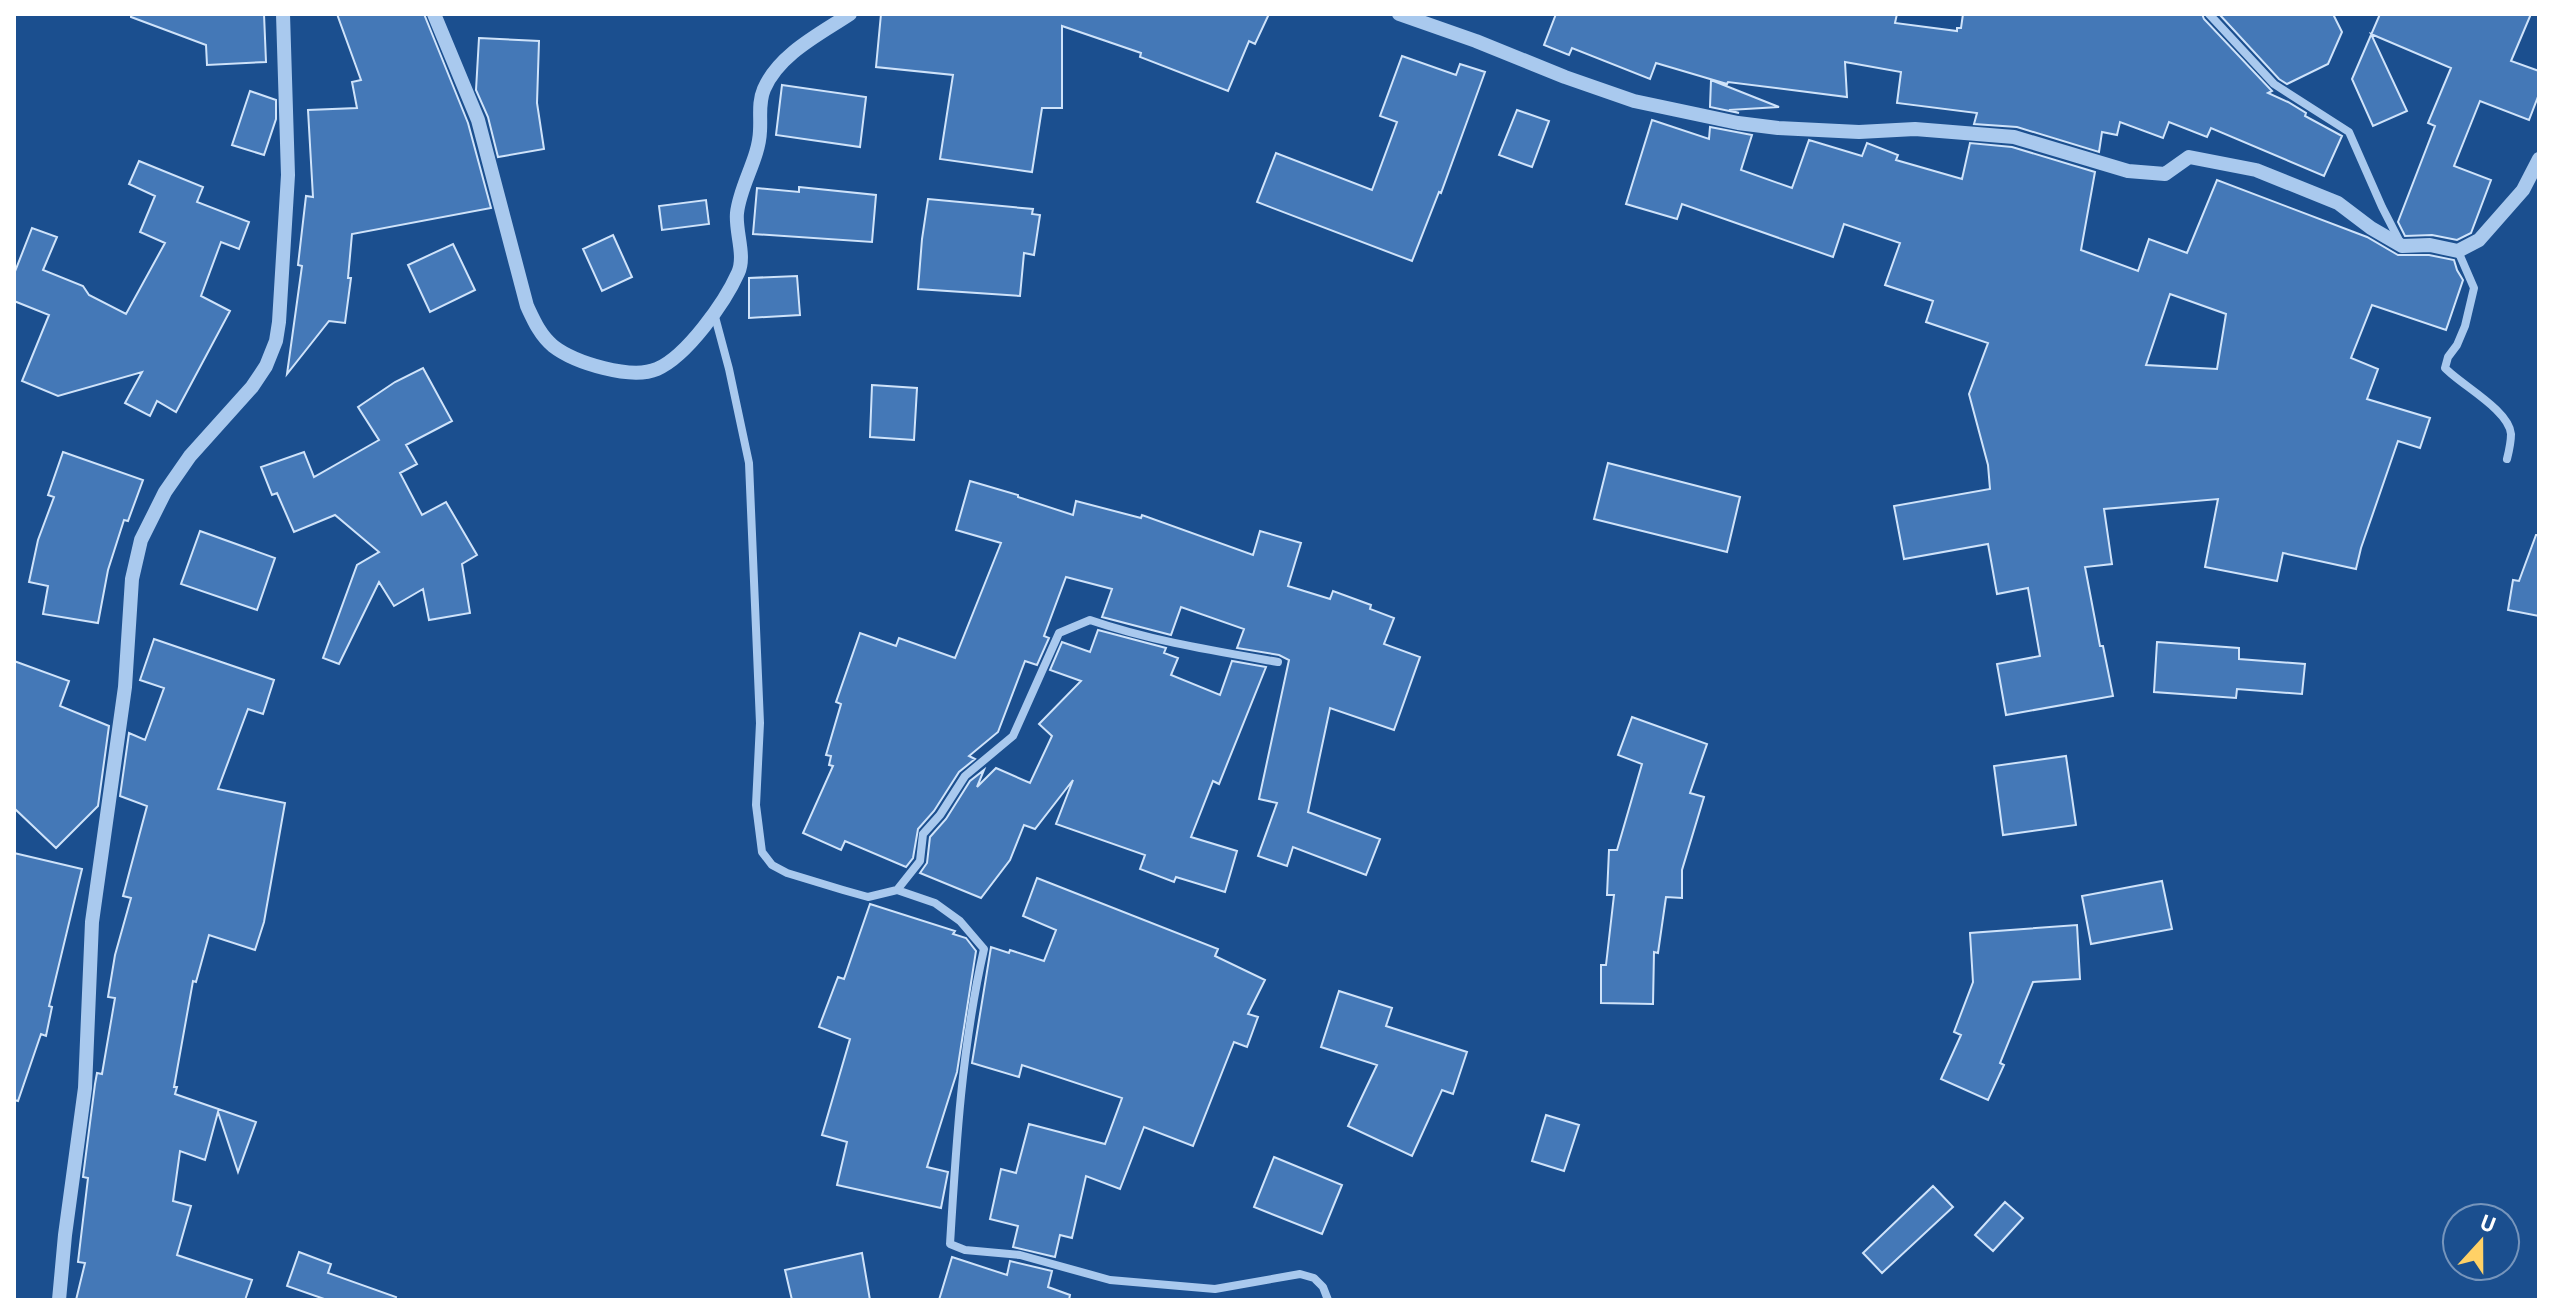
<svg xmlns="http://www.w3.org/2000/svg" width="2553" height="1314" viewBox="0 0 2553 1314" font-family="Barlow,sans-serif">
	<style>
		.building { fill: #4478b7; stroke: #cfe3fa; stroke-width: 2; fill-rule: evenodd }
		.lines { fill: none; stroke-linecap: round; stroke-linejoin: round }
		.minor { stroke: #a9c9ee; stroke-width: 8 }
		.tertiary { stroke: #a9c9ee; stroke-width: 14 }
	</style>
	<rect width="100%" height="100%" fill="#1b4f8f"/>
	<path class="building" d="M 131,14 L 264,14 L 266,62 L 207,65 L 206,45 L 131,17 Z
		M 337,14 L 424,14 L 468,123 L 491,208 L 352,234 L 348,278 L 351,278 L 345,323 L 329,321 L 287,374 L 302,266 L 298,265 L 306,196 L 313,197 L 308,110 L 357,108 L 352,82 L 361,80 Z
		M 881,14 L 1269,14 L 1255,44 L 1249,41 L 1228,91 L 1140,57 L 1141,53 L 1062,26 L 1062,108 L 1042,108 L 1032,172 L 940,159 L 953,75 L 876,67 Z
		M 1556,14 L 1897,14 L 1895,23 L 1957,31 L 1957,28 L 1961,28 L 1963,14 L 2202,14 L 2204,19 L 2272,91 L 2268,93 L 2288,102 L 2306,113 L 2305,116 L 2342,136 L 2324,176 L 2211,128 L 2207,137 L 2169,122 L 2163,138 L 2120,122 L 2117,135 L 2102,132 L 2099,152 L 2017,127 L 1974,124 L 1977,113 L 1897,103 L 1901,72 L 1845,62 L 1847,97 L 1728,82 L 1727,84 L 1656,63 L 1650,79 L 1572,48 L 1569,55 L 1544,45 Z
		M 2219,14 L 2333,14 L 2342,32 L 2328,64 L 2287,84 L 2279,79 Z
		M 2380,14 L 2531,14 L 2511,61 L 2539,71 L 2539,94 L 2529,120 L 2480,101 L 2454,166 L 2491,180 L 2471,233 L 2457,240 L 2432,235 L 2405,236 L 2398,222 L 2435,126 L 2428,123 L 2451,68 L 2371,34 L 2407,111 L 2373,126 L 2352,79 Z
		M 479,38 L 539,41 L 537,103 L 544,149 L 498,157 L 488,117 L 476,90 Z
		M 1402,56 L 1456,75 L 1460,64 L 1485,72 L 1441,193 L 1439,192 L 1412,261 L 1257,202 L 1276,153 L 1372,190 L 1397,122 L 1380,116 Z
		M 1711,80 L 1779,107 L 1729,110 L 1739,113 L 1710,107 Z
		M 782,85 L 866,97 L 860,147 L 776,135 Z
		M 250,91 L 276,100 L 276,119 L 264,155 L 232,145 Z
		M 1517,110 L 1549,121 L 1532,167 L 1499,155 Z
		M 1652,120 L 1709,139 L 1710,127 L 1752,135 L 1741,170 L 1792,188 L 1809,140 L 1862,156 L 1867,143 L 1898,155 L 1896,160 L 1962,179 L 1970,143 L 2012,147 L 2095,172 L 2081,250 L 2138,271 L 2149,239 L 2187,253 L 2217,180 L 2367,237 L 2398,255 L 2429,255 L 2454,260 L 2457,270 L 2463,280 L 2446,330 L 2372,305 L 2351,358 L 2378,369 L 2367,399 L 2430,418 L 2420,448 L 2398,441 L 2361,548 L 2356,569 L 2283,553 L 2277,581 L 2205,567 L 2218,499 L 2104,509 L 2112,564 L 2085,567 L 2100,646 L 2103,646 L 2113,696 L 2006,715 L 1997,664 L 2040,656 L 2028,588 L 1997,594 L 1988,544 L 1904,559 L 1894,506 L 1990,489 L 1988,465 L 1969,394 L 1988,343 L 1926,322 L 1933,301 L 1885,285 L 1900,243 L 1844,224 L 1833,257 L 1682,204 L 1677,219 L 1626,204 ZM 2170,294 L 2226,314 L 2217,369 L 2146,365 Z
		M 139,161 L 203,187 L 197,202 L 249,222 L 239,249 L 221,242 L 201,296 L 230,311 L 176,412 L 157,401 L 150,416 L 125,403 L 142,372 L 58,396 L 22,381 L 49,315 L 14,301 L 14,274 L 32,228 L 57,237 L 43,270 L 83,286 L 89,295 L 126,314 L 165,243 L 140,232 L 155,196 L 129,184 Z
		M 799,187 L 876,195 L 872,242 L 753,234 L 757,188 L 799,192 Z
		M 928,199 L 1033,209 L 1032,214 L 1040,215 L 1034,255 L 1024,253 L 1020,296 L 918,289 L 922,239 Z
		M 706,200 L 709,224 L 662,230 L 659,206 Z
		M 613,235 L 632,277 L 602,291 L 583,249 Z
		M 453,244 L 475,290 L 430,312 L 408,265 Z
		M 797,276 L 800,315 L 749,318 L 749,278 Z
		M 423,368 L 452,421 L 406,445 L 417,464 L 400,473 L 422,515 L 446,502 L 477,555 L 462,564 L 470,613 L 429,620 L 423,589 L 394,606 L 379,582 L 339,664 L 323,658 L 357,565 L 379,552 L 335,515 L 294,532 L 277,493 L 272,495 L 261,467 L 304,452 L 314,477 L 379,440 L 358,407 L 395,382 Z
		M 872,385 L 917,388 L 914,440 L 870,437 Z
		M 63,452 L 143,480 L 128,521 L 124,520 L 108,570 L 98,623 L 43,614 L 48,586 L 29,582 L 38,540 L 54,497 L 48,495 Z
		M 1608,463 L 1740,497 L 1727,552 L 1594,519 Z
		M 970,481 L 1018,495 L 1018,497 L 1073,515 L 1076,501 L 1141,518 L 1142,515 L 1253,555 L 1260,531 L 1301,543 L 1288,586 L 1330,599 L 1333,591 L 1371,605 L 1370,609 L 1394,618 L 1384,644 L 1420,657 L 1394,730 L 1330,708 L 1308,812 L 1380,839 L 1366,875 L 1293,847 L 1287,866 L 1258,856 L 1277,803 L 1259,799 L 1289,660 L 1279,655 L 1237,648 L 1244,629 L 1181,607 L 1171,635 L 1102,617 L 1112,589 L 1066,577 L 1044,636 L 1049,638 L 1037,665 L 1025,661 L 998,732 L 969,756 L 975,759 L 959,772 L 934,811 L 918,829 L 913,858 L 906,867 L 845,841 L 841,850 L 803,833 L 833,766 L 829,765 L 831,756 L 826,755 L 841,704 L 836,702 L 860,633 L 896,646 L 899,638 L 955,658 L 1001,543 L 956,530 Z
		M 200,531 L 275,558 L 257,610 L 181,584 Z
		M 2536,535 L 2539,535 L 2539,616 L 2508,610 L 2513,580 L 2519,581 Z
		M 1098,630 L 1166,648 L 1164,653 L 1178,658 L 1171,675 L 1220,695 L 1232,661 L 1266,667 L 1219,784 L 1213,781 L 1191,837 L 1237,851 L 1225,892 L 1176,877 L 1174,882 L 1140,869 L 1145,855 L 1056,824 L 1073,780 L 1035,829 L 1024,825 L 1010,860 L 981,898 L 920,873 L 927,863 L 930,837 L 946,819 L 970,781 L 984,770 L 977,787 L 996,768 L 1030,783 L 1052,736 L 1039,724 L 1081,681 L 1050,670 L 1062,642 L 1090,652 Z
		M 154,639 L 274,680 L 263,714 L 248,709 L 218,789 L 285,803 L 264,922 L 255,950 L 209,935 L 196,982 L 193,981 L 174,1087 L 177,1087 L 175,1094 L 256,1122 L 238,1172 L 218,1112 L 205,1160 L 180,1151 L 173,1201 L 191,1206 L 177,1255 L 252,1280 L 245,1300 L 76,1300 L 85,1263 L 78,1262 L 88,1178 L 83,1177 L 95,1084 L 97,1073 L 102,1074 L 115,998 L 108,997 L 115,955 L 131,898 L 123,896 L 147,806 L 120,796 L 129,733 L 145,740 L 164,688 L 140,680 Z
		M 2157,642 L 2239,648 L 2239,659 L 2305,664 L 2302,694 L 2237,689 L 2236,698 L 2154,692 Z
		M 14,661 L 69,681 L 60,706 L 109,726 L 98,806 L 56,848 L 14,808 Z
		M 1632,717 L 1707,744 L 1690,793 L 1704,797 L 1682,870 L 1682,898 L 1666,897 L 1658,953 L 1654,952 L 1653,1004 L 1601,1003 L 1601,965 L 1606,965 L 1614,895 L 1607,895 L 1609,850 L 1617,850 L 1642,764 L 1618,755 Z
		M 2066,756 L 2076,825 L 2003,835 L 1994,766 Z
		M 14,853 L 82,869 L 49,1006 L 52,1007 L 46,1036 L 41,1034 L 18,1101 L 14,1100 Z
		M 1037,878 L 1218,949 L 1215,956 L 1265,980 L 1248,1014 L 1258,1017 L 1247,1047 L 1234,1042 L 1193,1146 L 1144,1127 L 1120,1189 L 1086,1176 L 1072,1238 L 1060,1235 L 1055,1257 L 1013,1247 L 1018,1226 L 990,1219 L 1001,1169 L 1016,1173 L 1029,1124 L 1105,1144 L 1122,1098 L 1022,1065 L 1019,1077 L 972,1063 L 991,947 L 1009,953 L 1010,950 L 1044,961 L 1056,930 L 1023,916 Z
		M 2162,881 L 2172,929 L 2091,944 L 2082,896 Z
		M 870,904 L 955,931 L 953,934 L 966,938 L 976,951 L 957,1072 L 927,1167 L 948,1172 L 941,1208 L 837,1185 L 847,1142 L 822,1135 L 850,1039 L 819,1027 L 838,977 L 844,979 Z
		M 2077,925 L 2080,979 L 2033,982 L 2000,1063 L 2004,1065 L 1988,1100 L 1941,1079 L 1961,1035 L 1954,1032 L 1973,982 L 1970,933 Z
		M 1339,991 L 1392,1008 L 1386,1026 L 1467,1052 L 1453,1094 L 1442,1090 L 1412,1156 L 1348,1126 L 1377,1065 L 1321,1047 Z
		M 1546,1115 L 1579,1125 L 1564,1171 L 1532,1161 Z
		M 1274,1157 L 1342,1185 L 1322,1234 L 1254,1207 Z
		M 1933,1186 L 1953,1207 L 1882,1273 L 1863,1253 Z
		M 2005,1202 L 2023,1218 L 1993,1251 L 1975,1235 Z
		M 299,1252 L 331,1264 L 328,1273 L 396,1297 L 395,1300 L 327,1300 L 287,1286 Z
		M 862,1253 L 870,1300 L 792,1300 L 785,1270 Z
		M 952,1257 L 1007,1275 L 1010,1261 L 1052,1271 L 1048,1287 L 1070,1295 L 1069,1300 L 939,1300 Z"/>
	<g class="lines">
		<path class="minor" d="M 2209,14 L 2274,84 L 2349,132 L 2382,207 L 2400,242
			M 2458,251 L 2474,288 L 2465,326 L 2457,345 L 2448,357 L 2445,368 C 2461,385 2509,410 2511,434 C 2511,442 2509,451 2507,459
			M 714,313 L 729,369 L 749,463 L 760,723 L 756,805 L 762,852 L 772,865 L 787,873 L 843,890 L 868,897 L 897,890 L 935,903 L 960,921 L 984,949 C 962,1045 956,1145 950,1244 L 965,1250 L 1020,1255 L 1110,1280 L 1215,1289 L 1300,1274 L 1314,1278 L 1323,1287 L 1328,1300
			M 897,890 L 920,861 L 923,834 L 940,815 L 965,776 L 1013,736 L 1059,633 L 1090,620 C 1151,641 1215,651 1278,662"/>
		<path class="tertiary" d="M 434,14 L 478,120 L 527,306 C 534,321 540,335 553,346 C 575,363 631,380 657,369 C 687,356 725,302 738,273 C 746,256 735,231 737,213 C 740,185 759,159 760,131 C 761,116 758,103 764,89 C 779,54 820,34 850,14
			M 1399,14 L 1476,41 L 1565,77 L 1634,101 L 1738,123 L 1778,128 L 1859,132 L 1915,129 L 2014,137 L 2128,171 L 2165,174 L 2189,157 L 2256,170 L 2338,203 L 2371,228 L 2402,246 L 2430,245 L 2458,251 L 2479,240 L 2523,190 L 2539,159
			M 59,1300 L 65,1235 L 85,1088 L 92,922 L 125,687 L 132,579 L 141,540 L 165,492 L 190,456 L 252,387 L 266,366 L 276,341 L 279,322 L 288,175 L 283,14"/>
	</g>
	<rect width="2553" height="1314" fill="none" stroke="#ffffff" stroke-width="32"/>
	<g transform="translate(2481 1242) rotate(21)"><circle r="38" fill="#1b4f8f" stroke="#7695bc" stroke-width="2"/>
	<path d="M0-6L14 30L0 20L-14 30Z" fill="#ffd166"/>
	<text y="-12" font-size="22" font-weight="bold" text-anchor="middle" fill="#ffffff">U</text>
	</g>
</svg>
